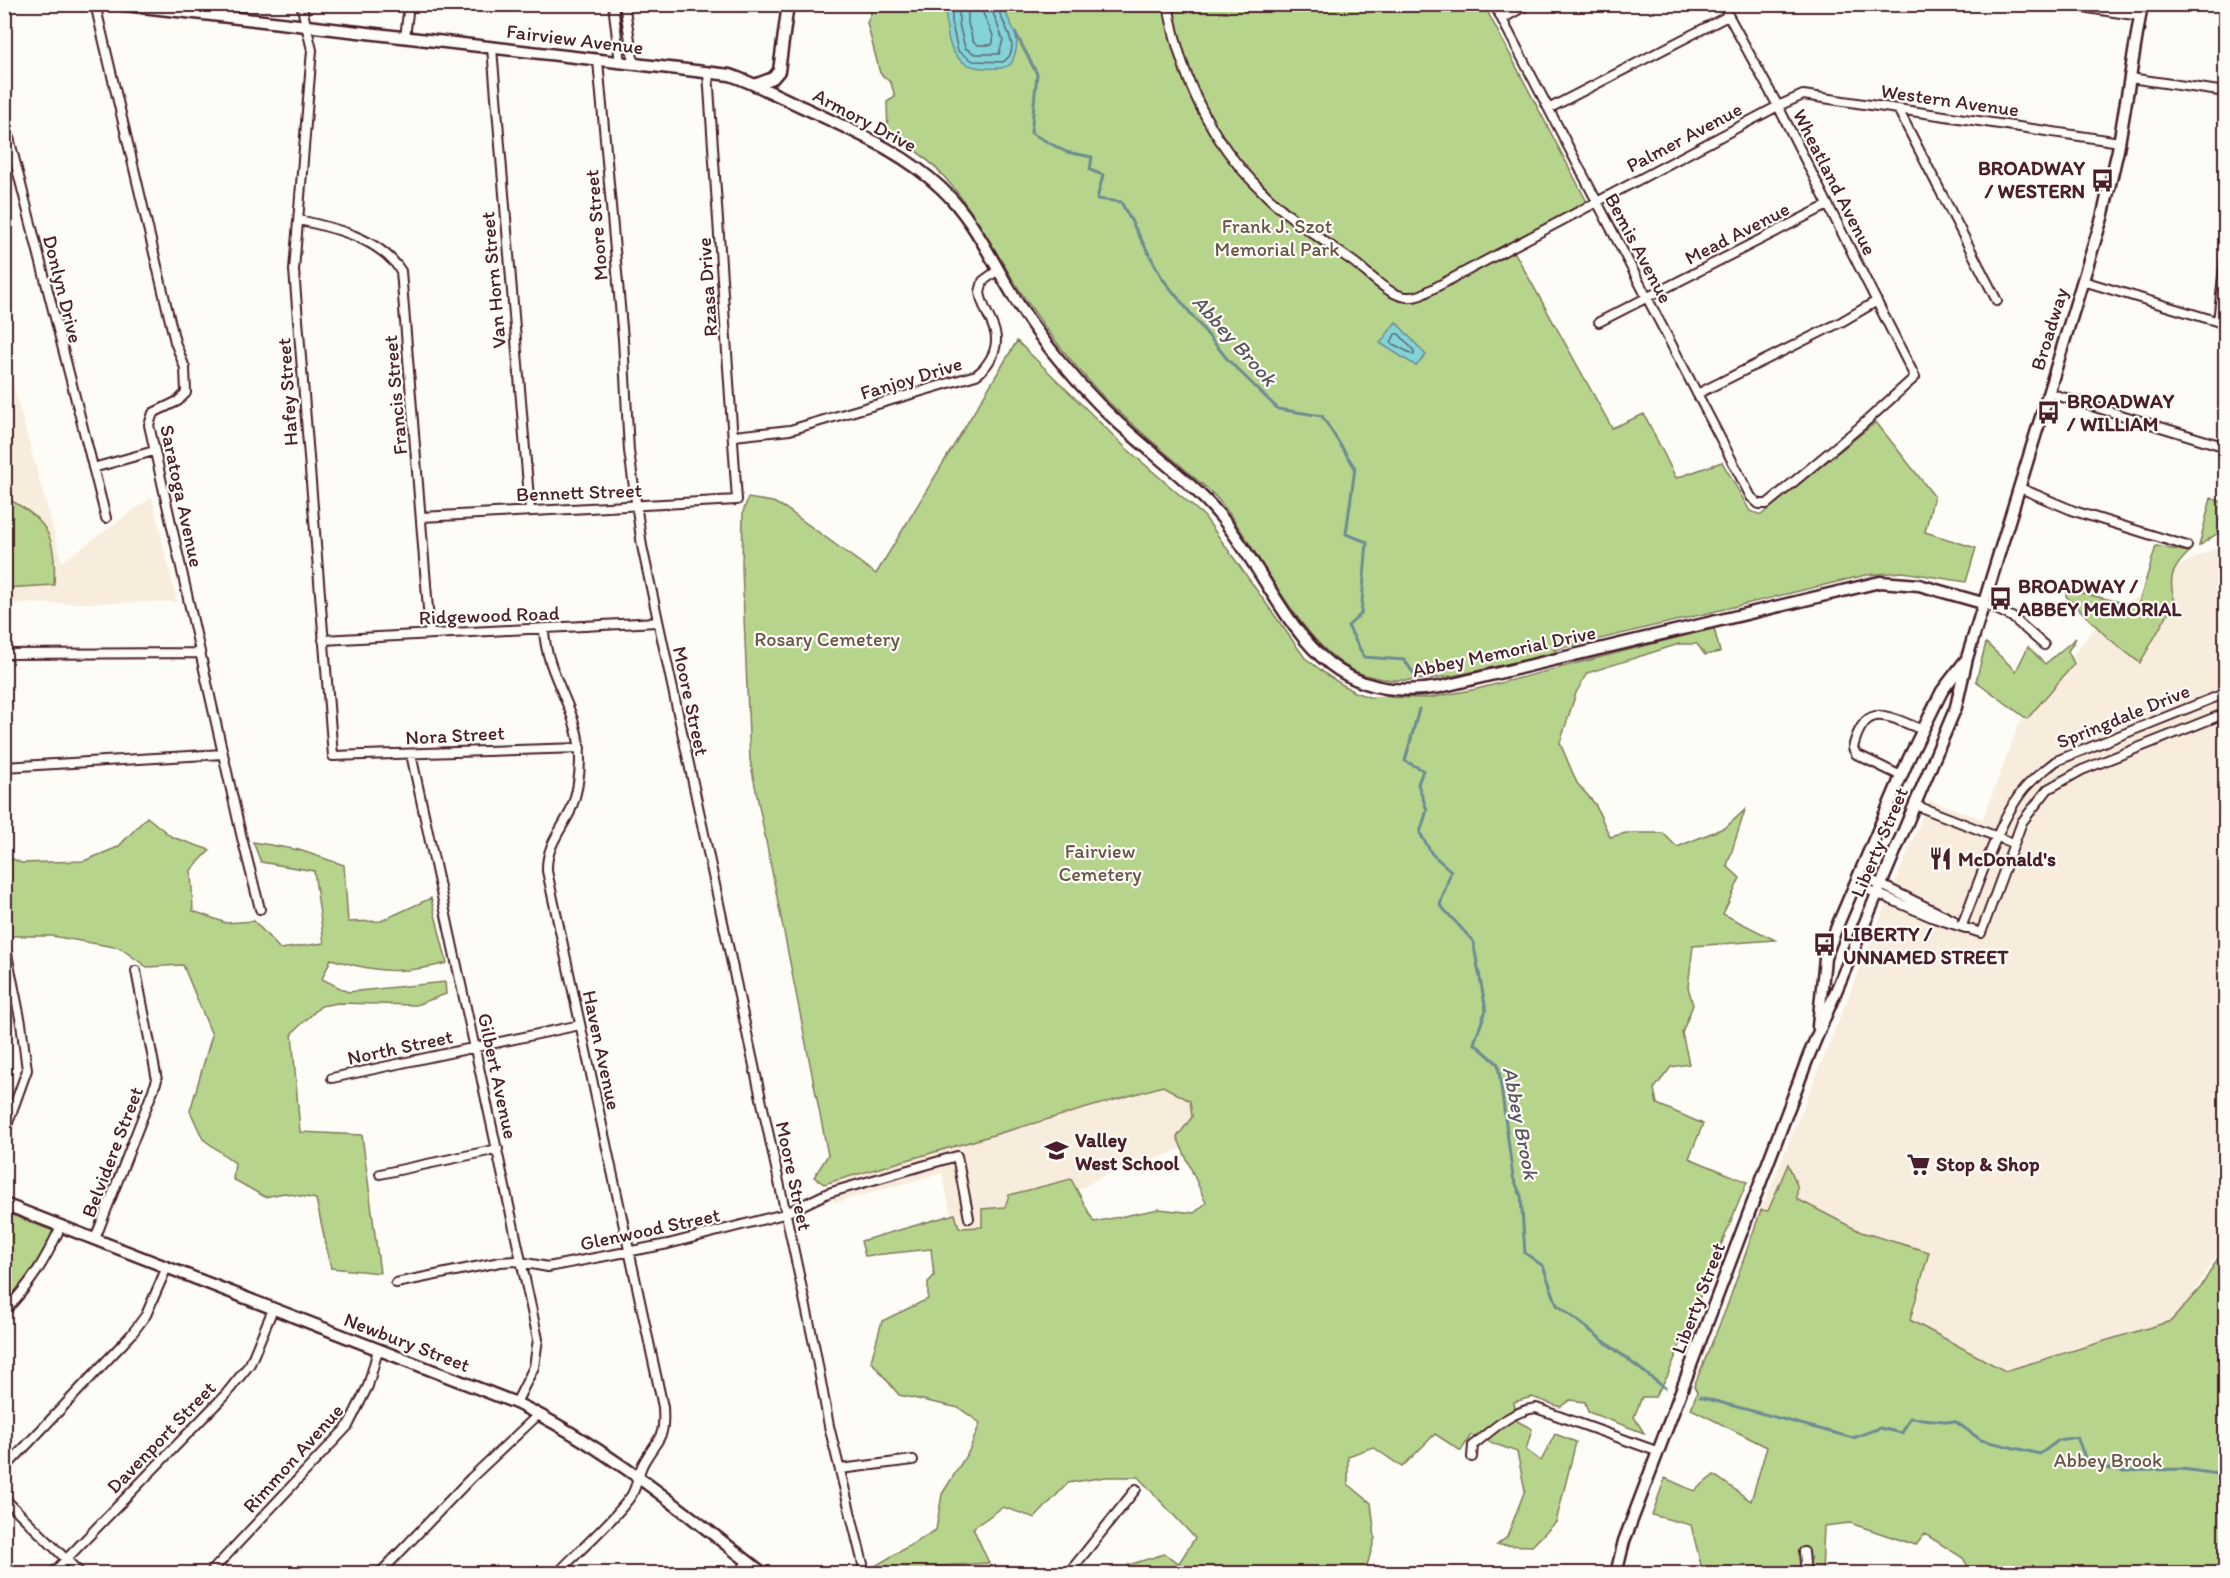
<svg xmlns="http://www.w3.org/2000/svg" width="2230" height="1578" viewBox="0 0 2230 1578" font-family="Itim,sans-serif">
	<style>
		.built { fill: #f8eddc }
		.green { fill: #b7d48c; stroke: #807a5c; stroke-width: 1.5 }
		.water { fill: #82d4d9; stroke: #6c8c93; stroke-width: 1.5 }
		.lines { fill: none; stroke-linecap: round; stroke-linejoin: round }
		.shore { stroke: #606771; stroke-width: 1.5 }
		.stream { stroke: #6c8c93; stroke-width: 3 }
		.minor-casing { stroke: #4a1f2b; stroke-width: 12 }
		.tertiary-casing { stroke: #4a1f2b; stroke-width: 15 }
		.secondary-casing { stroke: #4a1f2b; stroke-width: 15 }
		.minor { stroke: #fdfcf7; stroke-width: 8 }
		.tertiary { stroke: #fdfcf7; stroke-width: 10 }
		.secondary { stroke: #fdfcf7; stroke-width: 10 }
		.labels { text-anchor: middle; dominant-baseline: central; stroke-width: 4.5; stroke-linejoin: round; paint-order: stroke }
		.street-label { font-size: 20px; fill: #4a1f2b; stroke: #fdfcf7 }
		.poi-label { font-size: 20px; font-weight: bold; fill: #4a1f2b; stroke: #fdfcf7; text-anchor: start }
		.park-label { font-size: 20px; fill: #6b5548; stroke: #fdfcf7 }
		.water-label { font-size: 21px; font-style: italic; fill: #5b555f; stroke: #fdfcf7 }
	</style>
	<rect width="100%" height="100%" fill="#fdfcf7"/>
	<filter id="ink" filterUnits="userSpaceOnUse"><feTurbulence type="fractalNoise" baseFrequency=".0167" numOctaves="2"/><feDisplacementMap in="SourceGraphic" scale="12" xChannelSelector="R" yChannelSelector="G"/><feConvolveMatrix kernelMatrix="1 2 1 2 8 2 1 2 1" color-interpolation-filters="sRGB"/></filter>
	<g filter="url(#ink)">
		<path class="built" d="M 4,352 L 62,562 L 152,497 L 177,602 L 5,604 Z
			M 2225,543 L 2225,1250 L 2217,1254 L 2178,1319 L 2005,1371 L 1909,1320 L 1929,1252 L 1761,1210 L 1929,800 L 1983,819 L 2018,726 L 2092,631 L 2181,565 Z
			M 1224,1068 L 1238,1130 L 1101,1177 L 960,1257 L 942,1173 L 834,1203 L 830,1182 Z"/>
		<path class="green" d="M 870,4 L 1484,5 L 1587,202 L 1510,244 L 1612,428 L 1644,414 L 1676,478 L 1722,462 L 1750,511 L 1761,515 L 1876,422 L 1934,496 L 1925,532 L 1976,548 L 1966,582 L 1903,572 L 1866,575 L 1554,650 L 1557,652 C 1502,664 1419,692 1365,675 C 1304,656 1261,551 1221,503 C 1213,492 1200,483 1190,474 C 1160,447 1125,421 1097,390 C 1072,363 1048,333 1028,303 C 986,242 958,167 888,134 L 887,102 L 895,97 L 891,83 L 880,73 L 867,23 L 871,14 Z
			M 1017,341 L 1127,449 L 1204,516 L 1305,658 L 1330,677 L 1354,692 L 1369,697 L 1428,698 L 1477,689 L 1714,628 L 1720,652 L 1705,655 L 1697,644 L 1679,644 L 1587,673 L 1576,693 L 1560,743 L 1577,783 L 1595,804 L 1610,837 L 1626,833 L 1663,833 L 1677,847 L 1726,827 L 1745,810 L 1727,866 L 1740,878 L 1723,914 L 1775,940 L 1693,946 L 1688,987 L 1693,1005 L 1682,1033 L 1689,1064 L 1671,1067 L 1654,1089 L 1657,1104 L 1703,1124 L 1689,1158 L 1747,1182 L 1667,1377 L 1655,1397 L 1642,1397 L 1634,1417 L 1644,1433 L 1588,1412 L 1585,1402 L 1570,1400 L 1560,1407 L 1532,1397 L 1514,1402 L 1517,1421 L 1532,1429 L 1526,1450 L 1541,1461 L 1555,1434 L 1576,1442 L 1556,1522 L 1532,1546 L 1497,1545 L 1507,1537 L 1525,1490 L 1517,1452 L 1471,1435 L 1461,1451 L 1435,1434 L 1402,1467 L 1373,1447 L 1348,1456 L 1348,1484 L 1371,1503 L 1375,1538 L 1366,1569 L 1368,1573 L 1126,1573 L 1128,1565 L 1164,1554 L 1179,1563 L 1195,1538 L 1138,1477 L 1105,1477 L 1068,1483 L 1035,1518 L 1003,1507 L 973,1528 L 989,1563 L 939,1566 L 937,1573 L 872,1573 L 870,1569 L 936,1530 L 942,1494 L 969,1451 L 980,1423 L 959,1408 L 899,1395 L 871,1361 L 882,1321 L 928,1299 L 928,1282 L 934,1276 L 931,1249 L 865,1256 L 861,1241 L 955,1214 L 959,1228 L 982,1227 L 982,1209 L 1005,1207 L 1009,1195 L 1071,1179 L 1094,1222 L 1159,1209 L 1194,1213 L 1206,1203 L 1177,1137 L 1192,1117 L 1190,1101 L 1163,1086 L 824,1184 L 814,1177 L 828,1155 L 750,760 L 742,568 L 743,512 L 748,498 L 773,502 L 785,508 L 876,574 Z
			M 4,497 C 48,518 57,538 54,585 L 5,588 Z
			M 2211,498 L 2225,503 L 2225,528 L 2199,546 Z
			M 2156,546 L 2189,552 C 2173,568 2167,577 2175,601 L 2140,663 L 2107,637 L 2066,596 L 2067,590 L 2138,606 Z
			M 2076,638 L 2068,651 L 2074,664 L 2027,719 L 1976,681 L 1986,643 L 2016,671 L 2028,647 L 2045,664 Z
			M 147,817 L 172,837 L 210,850 L 191,870 L 193,911 L 226,923 L 254,921 L 280,949 L 324,943 L 314,871 L 261,862 L 253,842 L 299,850 L 344,865 L 348,922 L 381,921 L 431,898 L 447,963 C 402,975 376,972 331,959 L 322,979 L 348,992 L 445,982 L 446,994 L 416,1005 L 338,1003 L 321,1006 L 292,1033 L 300,1132 L 362,1135 L 380,1273 L 331,1268 L 316,1199 L 284,1193 L 265,1197 L 233,1179 L 235,1163 L 203,1139 L 190,1111 L 212,1035 L 183,965 L 147,967 L 120,948 L 52,936 L 5,936 L 5,855 L 21,863 L 84,861 L 118,847 Z
			M 1788,1164 L 1797,1185 L 1797,1199 L 1861,1232 L 1929,1252 L 1910,1320 L 2005,1371 L 2171,1321 L 2201,1287 L 2218,1258 L 2225,1254 L 2225,1573 L 2005,1574 L 1994,1571 L 1972,1573 L 1963,1558 L 1925,1534 L 1916,1545 L 1850,1523 L 1824,1526 L 1822,1573 L 1703,1573 L 1691,1525 L 1652,1515 L 1665,1478 L 1694,1491 L 1714,1475 L 1751,1501 L 1767,1447 L 1691,1409 L 1697,1392 L 1694,1386 L 1726,1309 L 1761,1210 L 1768,1211 Z
			M 5,1212 L 56,1232 L 44,1262 L 5,1312 Z"/>
		<path class="water" d="M 946,5 L 1003,5 C 1010,29 1025,35 1011,64 C 1003,70 994,68 984,68 C 948,67 945,34 946,5 Z
			M 1396,322 L 1426,355 L 1416,366 L 1380,343 Z"/>
		<g class="lines">
			<path class="shore" d="M 952,4 L 952,24 L 958,51 L 973,61 L 1003,62 C 1025,48 999,21 997,4
				M 959,4 L 959,24 L 965,48 L 975,54 L 999,54 L 1003,40 L 990,4
				M 968,4 L 968,23 L 973,41 L 978,45 L 992,45 C 998,34 981,18 981,4
				M 1395,334 L 1399,334 L 1414,351 L 1414,355 L 1391,343 Z"/>
			<path class="stream" d="M 1015,32 L 1037,74 L 1031,133 L 1066,152 L 1092,157 L 1090,170 L 1103,175 L 1097,199 L 1121,202 L 1162,278 L 1228,360 L 1278,409 L 1322,416 L 1355,468 L 1346,534 L 1367,542 L 1361,614 L 1348,626 L 1364,657 L 1404,660 L 1415,675
				M 1419,709 L 1405,761 L 1423,770 L 1418,784 L 1427,810 L 1420,833 L 1432,854 L 1451,871 L 1440,905 L 1473,941 L 1486,1010 L 1474,1043 L 1498,1064 L 1513,1177 L 1521,1196 L 1525,1253 L 1543,1266 L 1557,1305 L 1665,1388
				M 1700,1397 L 1853,1438 L 1880,1428 L 1902,1433 L 1910,1418 L 1956,1422 L 1981,1440 L 2040,1454 L 2059,1440 L 2077,1437 L 2088,1465 L 2123,1471 L 2182,1469 L 2226,1475"/>
			<defs>
				<path id="minor" d="M 95,4 L 175,342 L 185,368 L 186,393 L 178,401 L 153,413 L 149,425 L 241,834 L 260,909
					M 301,4 L 312,50 L 294,270 L 333,756 L 580,748
					M 613,4 L 620,63
					M 624,4 L 634,64
					M 1168,4 C 1180,75 1210,140 1261,190 C 1289,219 1323,240 1355,263 C 1374,278 1396,305 1421,295 L 1778,106 L 1803,95 L 2120,142
					M 1494,4 L 1751,497 L 1759,504 L 1767,504 L 1861,426 L 1915,377 L 1778,106 L 1722,4
					M 2062,4 L 2140,16
					M 1502,19 L 1528,4
					M 405,38 L 409,4
					M 492,48 L 530,510
					M 598,61 L 623,339 L 629,451 L 642,546 L 815,1349 L 829,1426 L 863,1564 L 862,1574
					M 2130,78 L 2226,92
					M 1550,108 L 1728,16
					M 1898,109 L 1997,301
					M 4,118 L 106,518
					M 299,220 C 335,228 379,238 401,271 L 430,634
					M 2083,281 L 2226,324
					M 1599,322 L 1826,206
					M 2218,322 L 2226,248
					M 2049,393 L 2226,447
					M 1697,394 L 1841,322 L 1877,301
					M 734,436 L 790,430 L 976,375 C 983,371 987,365 991,358 C 1006,331 983,317 980,292 L 983,281 L 998,270
					M 93,468 L 154,451
					M 2020,488 L 2074,511 L 2187,546
					M 422,517 L 737,500 L 708,73
					M 1986,604 L 2012,617 L 2044,645
					M 544,630 C 546,676 580,711 580,758 C 580,776 577,795 570,812 C 560,832 546,847 547,871 L 663,1407 C 665,1440 659,1436 644,1462 C 638,1472 638,1485 631,1496 C 612,1523 580,1549 557,1574
					M 323,640 L 657,622
					M 4,654 L 200,653
					M 411,754 L 538,1339 L 534,1367 L 516,1403
					M 4,767 L 223,754
					M 1901,776 L 1856,754 L 1853,748 C 1865,700 1887,716 1923,730
					M 1915,805 L 2013,843
					M 1859,874 L 1953,920
					M 1855,884 L 1934,918 L 1981,933 L 2022,822 L 2048,789 L 2082,770 L 2226,713
					M 1962,925 C 1978,886 1998,821 2024,789 C 2033,778 2045,770 2056,761 L 2226,693
					M 332,1078 L 580,1025
					M 4,1134 L 27,1070 L 21,1023 L 5,944
					M 380,1174 L 498,1149
					M 95,1239 L 157,1080 L 136,971
					M 396,1283 L 500,1262 L 515,1261 L 548,1267 L 668,1244 L 784,1214 L 828,1193 L 957,1156 L 969,1218
					M 4,1312 C 32,1282 44,1263 61,1226
					M 1472,1457 L 1473,1445 C 1492,1430 1511,1411 1536,1408 L 1659,1452
					M 4,1469 L 131,1335 L 146,1315 L 167,1267
					M 840,1469 L 913,1460
					M 4,1498 L 81,1574
					M 1804,1552 L 1806,1574
					M 52,1574 L 226,1394 L 250,1364 L 273,1309
					M 209,1574 L 348,1426 L 368,1386 L 378,1350
					M 379,1574 L 471,1478 L 539,1414
					M 737,1574 L 748,1562
					M 1068,1574 L 1136,1489"/>
				<path id="tertiary" d="M 757,84 L 773,78 L 779,71 L 788,4
					M 4,1204 L 516,1403 C 607,1447 684,1512 764,1574"/>
				<path id="secondary" d="M 116,4 L 730,75 C 759,85 784,99 811,111 C 857,133 903,152 941,188 C 970,215 987,251 1007,285 C 1022,312 1040,337 1060,361 C 1084,390 1110,417 1139,441 C 1167,465 1198,489 1222,518 C 1287,600 1310,709 1440,687 L 1880,582 L 1919,585 L 1986,604
					M 1818,1026 L 1825,958 L 1838,924 L 1909,758 L 1942,691 L 1965,661
					M 1616,1574 L 1624,1541 L 1809,1055 L 1956,707 L 1967,658 L 2102,218 L 2118,150 L 2142,4"/>
			</defs>
			<use href="#minor" class="minor-casing"/>
			<use href="#tertiary" class="tertiary-casing"/>
			<use href="#secondary" class="secondary-casing"/>
			<use href="#minor" class="minor"/>
			<use href="#tertiary" class="tertiary"/>
			<use href="#secondary" class="secondary"/>
		</g>
	</g>
	<defs>
		<symbol id="bus-bare" viewBox="-9 -9 18 18"><path d="M-5-6H5V4H4V6H2V4H-2V6H-4V4H-5ZM-3.5-4V0h7V-4ZM-3.5 1.2v1.5H-2V1.2ZM2 1.2v1.5H3.5V1.2Z" fill="#4a1f2b" stroke="#fdfcf7" stroke-width="2.5" paint-order="stroke"/></symbol>
		<symbol id="restaurant-bare" viewBox="-9 -9 18 18"><path d="M-5-6h1v4h1v-4h1v4h1v-4h1v5L-1.5 .5V6h-2V.5L-5-1ZM5-6V6H3V1.5H1.5Q1.5-4 5-6Z" fill="#4a1f2b" stroke="#fdfcf7" stroke-width="2.5" paint-order="stroke"/></symbol>
		<symbol id="school-bare" viewBox="-9 -9 18 18"><path d="M0-5L7-2L0 1L-7-2ZM-4 1L0 2.5L4 1V4Q0 6-4 4Z" fill="#4a1f2b" stroke="#fdfcf7" stroke-width="2.5" paint-order="stroke"/></symbol>
		<symbol id="supermarket-bare" viewBox="-9 -9 18 18"><path d="M-6-5.5h2.5l.6 2H6L4.5 2H-2.5L-4.4-4H-6ZM-1.5 3.2a1.3 1.3 0 1 0 .1 0ZM3 3.2a1.3 1.3 0 1 0 .1 0Z" fill="#4a1f2b" stroke="#fdfcf7" stroke-width="2.5" paint-order="stroke"/></symbol>
	</defs>
	<g fill-rule="evenodd">
		<use href="#bus-bare" x="2086" y="164" width="33" height="33"/>
		<use href="#bus-bare" x="2032" y="396" width="33" height="33"/>
		<use href="#bus-bare" x="1984" y="582" width="33" height="33"/>
		<use href="#restaurant-bare" x="1924" y="842" width="33" height="33"/>
		<use href="#bus-bare" x="1808" y="928" width="33" height="33"/>
		<use href="#school-bare" x="1040" y="1134" width="33" height="33"/>
		<use href="#supermarket-bare" x="1902" y="1148" width="33" height="33"/>
	</g>
	<g class="labels">
		<g class="street-label">
			<text transform="translate(575 39) rotate(7)">Fairview Avenue</text>
			<text transform="translate(1950 100) rotate(8)">Western Avenue</text>
			<text transform="translate(865 120) rotate(28)">Armory Drive</text>
			<text transform="translate(1684 137) rotate(-28)">Palmer Avenue</text>
			<text transform="translate(1835 182) rotate(63)">Wheatland Avenue</text>
			<text transform="translate(596 225) rotate(-95)">Moore Street</text>
			<text transform="translate(1737 233) rotate(-27)">Mead Avenue</text>
			<text transform="translate(1639 248) rotate(62)">Bemis Avenue</text>
			<text transform="translate(493 280) rotate(-95)">Van Horn Street</text>
			<text transform="translate(707 287) rotate(-94)">Rzasa Drive</text>
			<text transform="translate(63 289) rotate(76)">Donlyn Drive</text>
			<text transform="translate(2049 329) rotate(-73)">Broadway</text>
			<text transform="translate(911 378) rotate(-17)">Fanjoy Drive</text>
			<text transform="translate(287 392) rotate(-94)">Hafey Street</text>
			<text transform="translate(395 395) rotate(-95)">Francis Street</text>
			<text transform="translate(579 492) rotate(-2)">Bennett Street</text>
			<text transform="translate(182 496) rotate(78)">Saratoga Avenue</text>
			<text transform="translate(489 615) rotate(-2)">Ridgewood Road</text>
			<text transform="translate(1504 651) rotate(-12)">Abbey Memorial Drive</text>
			<text transform="translate(691 701) rotate(78)">Moore Street</text>
			<text transform="translate(2123 716) rotate(-22)">Springdale Drive</text>
			<text transform="translate(455 735) rotate(-3)">Nora Street</text>
			<text transform="translate(1879 842) rotate(-67)">Liberty Street</text>
			<text transform="translate(400 1047) rotate(-12)">North Street</text>
			<text transform="translate(602 1050) rotate(78)">Haven Avenue</text>
			<text transform="translate(498 1076) rotate(78)">Gilbert Avenue</text>
			<text transform="translate(112 1152) rotate(-69)">Belvidere Street</text>
			<text transform="translate(794 1176) rotate(78)">Moore Street</text>
			<text transform="translate(650 1229) rotate(-12)">Glenwood Street</text>
			<text transform="translate(1698 1298) rotate(-69)">Liberty Street</text>
			<text transform="translate(407 1342) rotate(21)">Newbury Street</text>
			<text transform="translate(161 1437) rotate(-46)">Davenport Street</text>
			<text transform="translate(293 1458) rotate(-48)">Rimmon Avenue</text>
		</g>
		<g class="poi-label">
			<text x="2085" y="168" text-anchor="end">BROADWAY<tspan x="2085" dy="23">/ WESTERN</tspan></text>
			<text x="2067" y="401">BROADWAY<tspan x="2067" dy="23">/ WILLIAM</tspan></text>
			<text x="2018" y="586">BROADWAY /<tspan x="2018" dy="23">ABBEY MEMORIAL</tspan></text>
			<text x="1958" y="859">McDonald's</text>
			<text x="1843" y="934">LIBERTY /<tspan x="1843" dy="23">UNNAMED STREET</tspan></text>
			<text x="1075" y="1140">Valley<tspan x="1075" dy="23">West School</tspan></text>
			<text x="1936" y="1164">Stop &amp; Shop</text>
		</g>
		<g class="park-label">
			<text x="1277" y="226">Frank J. Szot<tspan x="1277" dy="23">Memorial Park</tspan></text>
			<text x="827" y="639">Rosary Cemetery</text>
			<text x="1100" y="851">Fairview<tspan x="1100" dy="23">Cemetery</tspan></text>
			<text x="2108" y="1460">Abbey Brook</text>
		</g>
		<g class="water-label">
			<text transform="translate(1235 340) rotate(48)">Abbey Brook</text>
			<text transform="translate(1521 1123) rotate(79)">Abbey Brook</text>
		</g>
	</g>
	<rect width="2230" height="1578" fill="none" stroke="#fdfcf7" stroke-width="24"/>
	<rect x="12" y="12" width="2206" height="1554" fill="none" stroke="#4a1f2b" stroke-width="2" filter="url(#ink)"/>
</svg>
